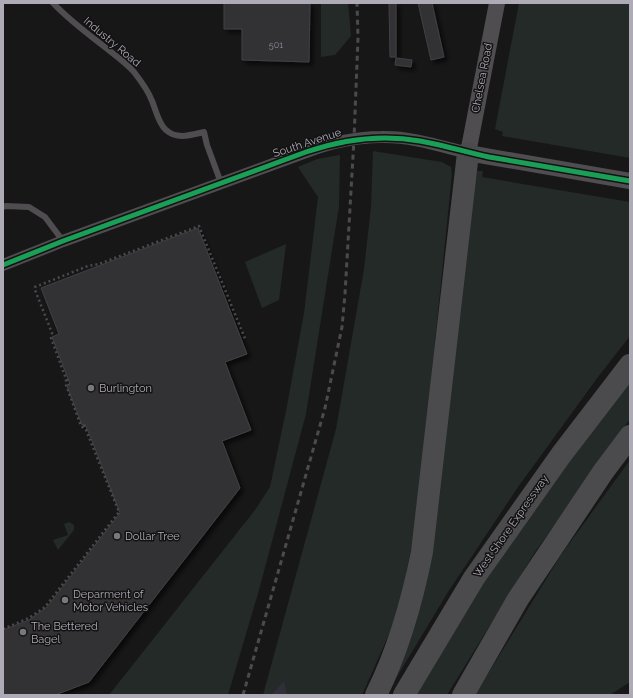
<svg xmlns="http://www.w3.org/2000/svg" width="633" height="698" viewBox="0 0 633 698" font-family="Raleway,sans-serif">
	<style>
		.green { fill: #232a28 }
		.water { fill: #2f2e39 }
		.building { fill: #323234; stroke: #424044; filter: url(#shadow) }
		.lines { fill: none; stroke-linecap: round; stroke-linejoin: round }
		.path { stroke: #4b494d; stroke-width: 2.5; stroke-dasharray: 2 3; stroke-linecap: butt }
		.service { stroke: #4f4d50; stroke-width: 6 }
		.minor { stroke: #4f4d50; stroke-width: 12 }
		.tertiary { stroke: #4f4d50; stroke-width: 16 }
		.motorway { stroke: #4b4a4d; stroke-width: 22 }
		.rail { stroke: #4b4a4d; stroke-width: 3; stroke-dasharray: 5 4; stroke-linecap: butt }
		.cycleway-casing { stroke: #131213; stroke-width: 8 }
		.cycleway { stroke: #1a9f57; stroke-width: 5 }
		.poi-dot { fill: #7a777f; stroke: #131213; stroke-width: 1.5 }
		.labels { text-anchor: middle; dominant-baseline: central; stroke-width: 3; stroke-linejoin: round; paint-order: stroke }
		.number-label { font-size: 9px; fill: #8f8c96 }
		.street-label { font-size: 11px; fill: #aeaab6; stroke: #131213 }
		.poi-label { font-size: 11px; fill: #aeaab6; stroke: #131213; text-anchor: start }
	</style>
	<defs>
		<filter id="shadow"><feDropShadow dx="3.5" dy="3.5" stdDeviation="2" flood-color="#0009"/></filter>
	</defs>
	<rect width="100%" height="100%" fill="#181718"/>
	<path class="green" d="M 321,3 L 348,3 L 351,36 L 335,55 L 321,57 Z
		M 519,3 L 630,3 L 630,158 L 502,136 L 503,132 L 495,129 Z
		M 373,151 L 442,162 L 451,167 L 452,174 L 417,519 L 398,614 L 362,695 L 263,695 L 336,429 L 364,269 L 371,207 Z
		M 340,155 L 339,206 L 306,414 L 259,590 L 228,695 L 109,695 L 255,510 L 270,487 L 286,411 L 304,313 L 318,197 L 298,167 L 317,159 Z
		M 477,171 L 483,171 L 482,177 L 630,202 L 630,336 L 598,377 L 518,487 L 448,592 L 386,695 L 398,654 Z
		M 286,244 L 279,300 L 262,308 L 245,262 Z
		M 630,376 L 630,419 L 535,552 L 447,695 L 414,695 L 426,671 L 514,535 Z
		M 630,460 L 630,682 L 610,695 L 475,695 L 561,555 Z
		M 69,522 L 74,525 L 74,530 L 58,550 L 53,540 L 68,535 L 64,524 Z"/>
	<path class="water" d="M 284,681 L 287,695 L 271,695 Z"/>
	<path class="building" d="M 224,3 L 310,3 L 309,62 L 242,60 L 242,29 L 224,29 Z
		M 389,3 L 396,3 L 396,57 L 390,57 Z
		M 418,3 L 432,3 L 444,57 L 431,60 Z
		M 396,58 L 412,60 L 411,67 L 395,65 Z
		M 198,228 L 247,354 L 225,362 L 251,430 L 222,441 L 240,488 L 89,682 L 55,695 L 3,695 L 3,630 L 29,620 L 47,607 L 120,513 L 91,438 L 85,424 L 82,425 L 67,386 L 70,384 L 52,337 L 59,334 L 41,288 Z"/>
	<g class="lines">
		<path class="path" d="M 67,379 L 69,385
			M 84,425 L 86,430
			M 3,629 L 29,618 L 45,607 L 119,512 L 86,430 L 81,426 L 66,385 L 66,379 L 51,338 L 52,333 L 35,290 L 35,287 L 88,266 L 99,264 L 199,226 L 246,341"/>
		<path class="service" d="M 53,3 C 69,20 88,34 106,48 C 116,56 126,63 134,72 C 141,81 148,90 152,101 C 156,110 158,123 166,130 C 177,140 191,135 204,132 L 207,145 L 221,183
			M 3,207 L 6,206 L 29,207 L 45,217 L 63,241"/>
		<path class="minor" d="M 3,265 L 63,241 L 306,152 C 330,143 355,137 381,137 C 410,136 440,146 468,153"/>
		<path class="tertiary" d="M 497,3 L 468,153 L 630,181"/>
		<path class="motorway" d="M 376,695 C 399,649 412,602 422,552 L 468,153
			M 404,695 L 474,578 L 561,455 L 630,365
			M 463,695 L 518,599 L 603,472 L 630,436"/>
		<path class="rail" d="M 243,695 L 325,408 L 342,327 L 345,294 L 354,139 L 358,38 L 357,3"/>
		<defs>
			<path id="cycleway" d="M 3,265 L 63,241 L 306,152 C 344,139 381,134 420,141 C 443,145 466,152 489,157 C 536,165 583,173 630,181"/>
		</defs>
		<use href="#cycleway" class="cycleway-casing"/>
		<use href="#cycleway" class="cycleway"/>
	</g>
	<g class="poi-dot">
		<circle cx="91" cy="388" r="4"/>
		<circle cx="117" cy="536" r="4"/>
		<circle cx="65" cy="600" r="4"/>
		<circle cx="23" cy="632" r="4"/>
	</g>
	<g class="labels">
		<g class="number-label">
			<text x="276" y="45">501</text>
		</g>
		<g class="street-label">
			<text transform="translate(112 42) rotate(40)">Industry Road</text>
			<text transform="translate(482 78) rotate(-79)">Chelsea Road</text>
			<text transform="translate(307 143) rotate(-18)">South Avenue</text>
			<text transform="translate(511 526) rotate(-55)">West Shore Expressway</text>
		</g>
		<g class="poi-label">
			<text x="99" y="388">Burlington</text>
			<text x="125" y="536">Dollar Tree</text>
			<text x="73" y="594">Deparment of<tspan x="73" dy="13">Motor Vehicles</tspan></text>
			<text x="31" y="626">The Bettered<tspan x="31" dy="13">Bagel</tspan></text>
		</g>
	</g>
	<rect width="633" height="698" fill="none" stroke="#aeaab6" stroke-width="8"/>
</svg>
